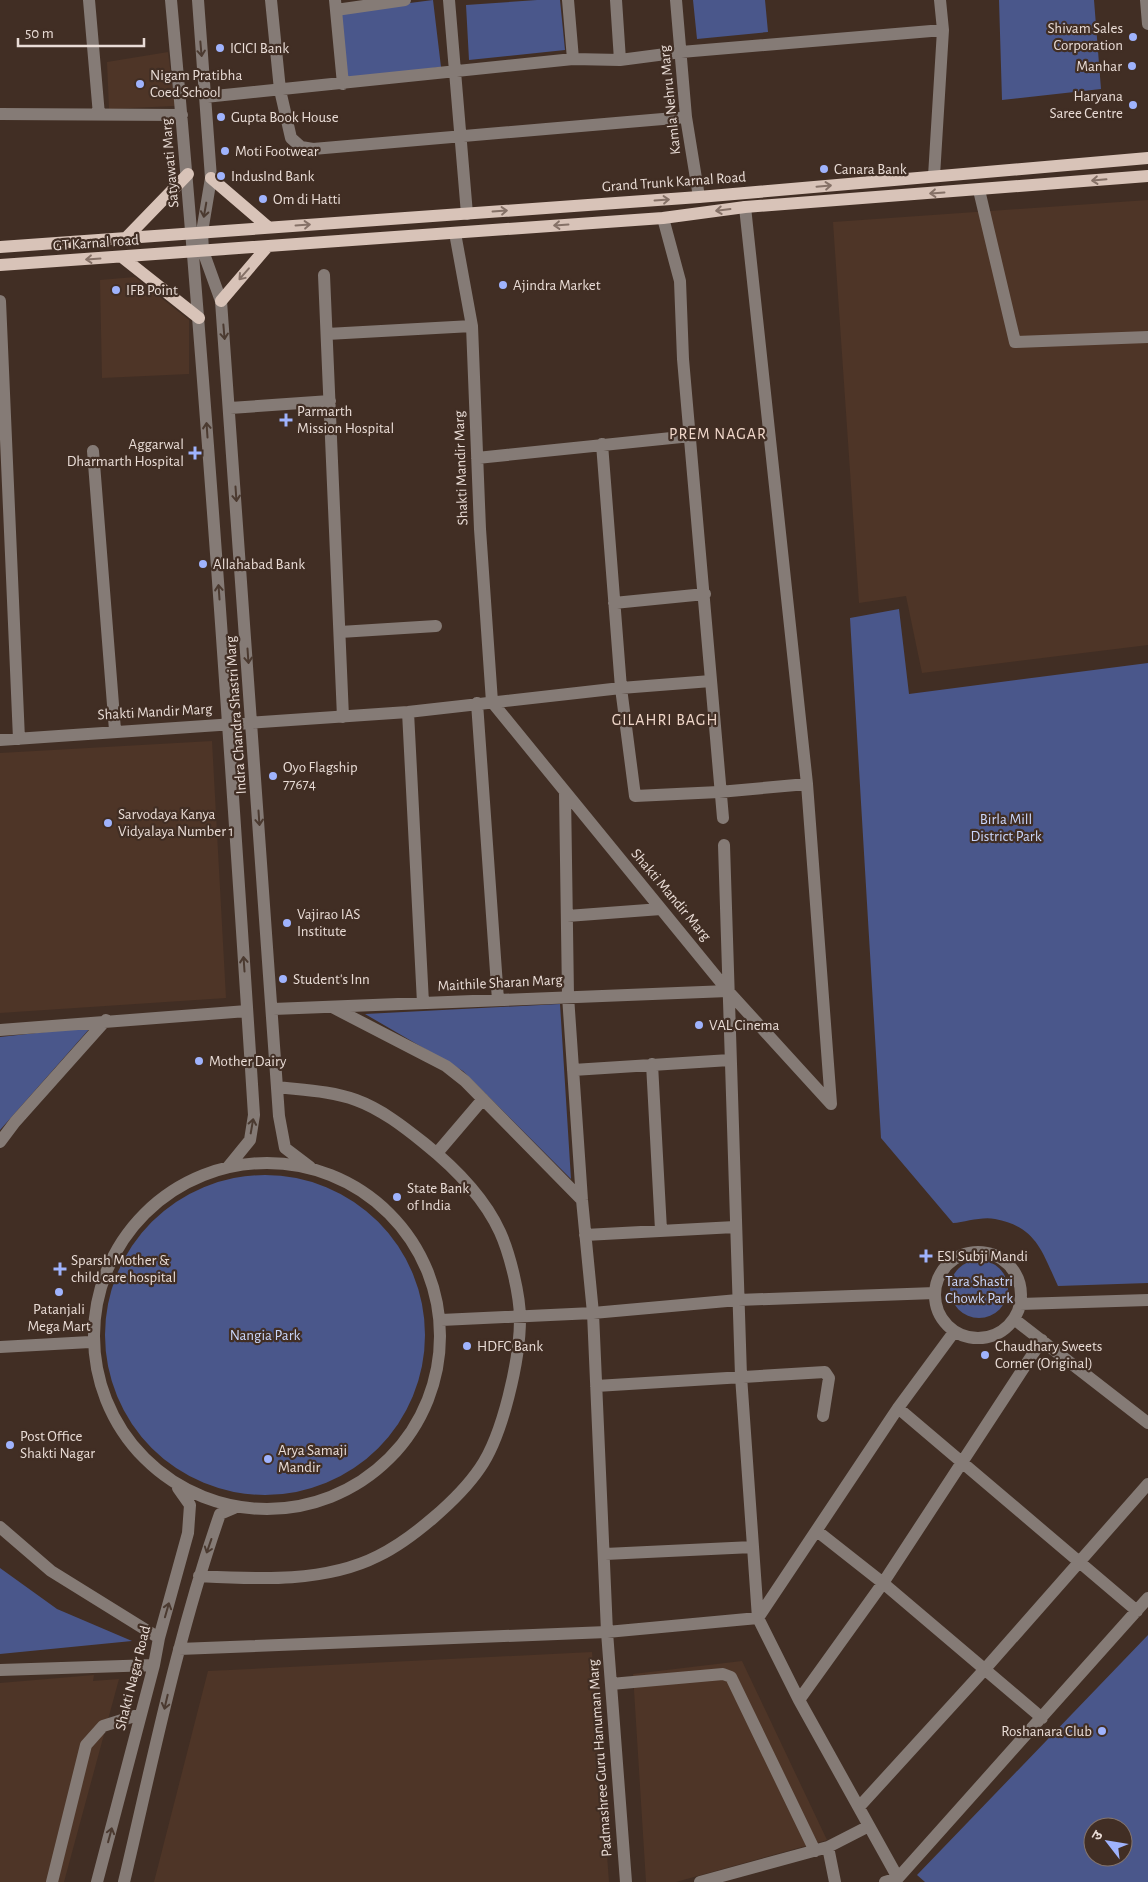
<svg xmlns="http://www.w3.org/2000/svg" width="1148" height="1882" viewBox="0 0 1148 1882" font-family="'Alegreya Sans','Noto Sans Devanagari',sans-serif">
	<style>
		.built { fill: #4e3527 }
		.green { fill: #4a578b; fill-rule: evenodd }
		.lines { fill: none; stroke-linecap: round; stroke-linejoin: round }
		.minor { stroke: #857b76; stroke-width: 12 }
		.major { stroke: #d8c3b8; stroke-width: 12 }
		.oneway { stroke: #4b3a30 }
		.oneway2 { stroke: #857167 }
		.poi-dot { fill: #9fb3fd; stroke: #412e24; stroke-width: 2 }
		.labels { text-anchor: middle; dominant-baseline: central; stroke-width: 4.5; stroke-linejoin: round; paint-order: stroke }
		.poi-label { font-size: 15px; fill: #e9dcd6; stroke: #412e24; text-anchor: start }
		.street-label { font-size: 15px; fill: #e9dcd6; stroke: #412e24 }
		.park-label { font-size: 15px; fill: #cad6fb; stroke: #412e24 }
		.neighbourhood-label { font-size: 16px; letter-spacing: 1px; fill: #f1d8cb; stroke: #412e24 }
	</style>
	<rect width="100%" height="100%" fill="#412e24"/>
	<path class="built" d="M 168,52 L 175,106 L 109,109 L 107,62 Z
		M 1148,200 L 1148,645 L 922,673 L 906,596 L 859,603 L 833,222 Z
		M 135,277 L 189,320 L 189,374 L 102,378 L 100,280 Z
		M 212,741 L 226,998 L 0,1013 L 0,753 Z
		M 592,1652 L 609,1882 L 154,1882 L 208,1671 Z
		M 742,1661 L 827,1840 L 676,1882 L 646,1882 L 633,1674 Z
		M 94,1675 L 93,1681 L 119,1679 L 64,1882 L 0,1882 L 0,1683 Z"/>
	<path class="green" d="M 433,0 L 441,67 L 347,79 L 340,12 Z
		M 537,0 L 560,0 L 565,50 L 469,60 L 466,5 Z
		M 693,0 L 765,0 L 768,32 L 697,39 Z
		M 999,0 L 1094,0 L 1101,89 L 1002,100 Z
		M 899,609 L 909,694 L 1148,663 L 1148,1283 L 1058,1286 C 1042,1252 1037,1227 995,1219 C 983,1216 965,1222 953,1223 L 881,1138 L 850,618 Z
		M 560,1004 L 571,1179 L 463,1071 L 365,1014 Z
		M 91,1027 L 0,1130 L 0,1037 Z
		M105 1335a160 160 0 1 1 320 0a160 160 0 1 1-320 0Z
		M950 1289a29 29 0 1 1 58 0a29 29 0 1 1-58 0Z
		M 0,1568 L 57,1609 L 132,1641 L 0,1654 Z
		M 1148,1635 L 1148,1882 L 925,1882 L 917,1875 ZM 1093,1827 L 1123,1827 L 1123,1857 L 1093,1857 Z"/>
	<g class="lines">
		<path class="minor" d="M 89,0 L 99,115
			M 171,0 C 205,371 230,743 254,1115 L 250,1140 L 228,1167
			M 198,0 L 211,178 L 202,232 L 203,251 L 221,301 L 279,1116 L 285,1148 L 310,1167
			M 271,0 L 280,90 L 291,138 L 301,147 L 313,149 L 686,117
			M 335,0 L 343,84
			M 449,0 L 467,214
			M 568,0 L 573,59
			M 616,0 L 620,60
			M 676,0 L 686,117 L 699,197
			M 1146,0 L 1148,24
			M 336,10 L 405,0
			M 205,97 L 573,59 L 620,60 L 681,52 L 943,30
			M 0,114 L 182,115
			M 934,176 L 943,30 L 940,0
			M 979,190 L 1015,342 L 1148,337
			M 745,207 L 807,784 L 831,1104
			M 663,218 L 680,281 L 683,359 L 723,818
			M 455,233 L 472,326 L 480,529 L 492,702 L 728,991 L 831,1104
			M 324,275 L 343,717
			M 0,301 L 19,739
			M 327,334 L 472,326
			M 230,408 L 330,401
			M 602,444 L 621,688 L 635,796 L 719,792 L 807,784
			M 93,451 L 115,730
			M 477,458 L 691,436
			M 614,603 L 705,594
			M 340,632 L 436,626
			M 477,703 L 498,1000
			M 408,712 L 423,1003
			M 0,740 L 408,712 L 621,688 L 711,681
			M 565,793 L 568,996 L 582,1200 L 593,1313 L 607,1632 L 626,1882
			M 724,845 L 741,1376 L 758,1618 L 799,1700 L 898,1878
			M 567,916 L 661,909
			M 334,1008 L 446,1066 L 465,1081 L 582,1200
			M 273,1009 L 728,991
			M 0,1030 L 247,1011
			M 652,1064 L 661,1230
			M 573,1070 L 730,1060
			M 0,1142 L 15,1122 L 106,1020
			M 437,1153 L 483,1099
			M94 1336a173 173 0 1 1 346 0a173 173 0 1 1-346 0Z
			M 585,1235 L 735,1227
			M935 1295a43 43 0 1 1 86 0a43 43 0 1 1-86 0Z
			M 1020,1304 L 1148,1300
			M 1014,1319 L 1148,1423
			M 441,1320 L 593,1313 L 738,1300 L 935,1293
			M 0,1347 L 90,1342
			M 596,1386 L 825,1372 L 829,1378 L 823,1416
			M 898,1408 L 1137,1611
			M 0,1527 L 51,1571 L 159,1638
			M 817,1531 L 883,1583 L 1042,1718
			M 605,1554 L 753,1547
			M 199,1576 C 257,1579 325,1583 378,1556 C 411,1540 459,1499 480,1468 C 503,1435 520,1359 520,1319 C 520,1295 510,1254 500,1232 C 484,1197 454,1167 424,1143 C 404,1127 381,1109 356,1100 C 332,1091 303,1090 277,1087
			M 758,1618 L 898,1408 L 954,1332
			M 179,1649 L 607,1632 L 758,1618
			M 0,1670 L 154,1665
			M 611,1684 L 723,1674 L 731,1677 L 815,1851
			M 799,1700 L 883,1583 L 1042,1340
			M 859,1807 L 985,1669 L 1148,1484
			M 52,1882 L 86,1745 L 103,1726 L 141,1714
			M 97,1882 L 154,1665 L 159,1638 L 188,1533 L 190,1505 L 178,1488
			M 124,1882 C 153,1759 178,1634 220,1514 L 234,1508
			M 700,1882 L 828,1847
			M 835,1882 L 828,1847 L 869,1826
			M 885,1882 L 898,1878 L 1148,1598"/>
		<path class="major" d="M 211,178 L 268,227
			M 126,238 L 188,174
			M 0,247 L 699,197 L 1148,158
			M 122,257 L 199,318
			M 0,265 L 663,218 L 745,207 L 1148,176
			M 221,301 L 267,247"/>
	</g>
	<defs><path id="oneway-shaft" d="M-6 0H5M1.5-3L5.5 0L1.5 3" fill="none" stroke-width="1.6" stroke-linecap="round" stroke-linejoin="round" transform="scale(1.25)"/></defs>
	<g class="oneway">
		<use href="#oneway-shaft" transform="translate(201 49) rotate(85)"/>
		<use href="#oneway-shaft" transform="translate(205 210) rotate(100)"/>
		<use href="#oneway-shaft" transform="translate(224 332) rotate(85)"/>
		<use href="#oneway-shaft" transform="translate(207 430) rotate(-94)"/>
		<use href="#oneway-shaft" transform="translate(236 494) rotate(86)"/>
		<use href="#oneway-shaft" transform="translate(219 592) rotate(-94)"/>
		<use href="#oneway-shaft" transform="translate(248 656) rotate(86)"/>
		<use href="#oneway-shaft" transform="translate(259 818) rotate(86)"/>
		<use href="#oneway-shaft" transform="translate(244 964) rotate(-94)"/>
		<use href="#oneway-shaft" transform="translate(252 1126) rotate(-80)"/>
		<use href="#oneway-shaft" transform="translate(209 1546) rotate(109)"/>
		<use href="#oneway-shaft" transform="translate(167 1610) rotate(-74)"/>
		<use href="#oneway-shaft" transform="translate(166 1702) rotate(103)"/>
		<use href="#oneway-shaft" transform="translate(110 1835) rotate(-75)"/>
	</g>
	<g class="oneway2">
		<use href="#oneway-shaft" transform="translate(1099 180) rotate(175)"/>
		<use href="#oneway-shaft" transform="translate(824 186) rotate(-5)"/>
		<use href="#oneway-shaft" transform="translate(937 193) rotate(176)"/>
		<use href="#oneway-shaft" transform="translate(662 200) rotate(-4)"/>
		<use href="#oneway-shaft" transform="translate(723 210) rotate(173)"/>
		<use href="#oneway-shaft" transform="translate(500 211) rotate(-4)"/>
		<use href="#oneway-shaft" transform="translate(303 225) rotate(-4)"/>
		<use href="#oneway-shaft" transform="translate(561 225) rotate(176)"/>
		<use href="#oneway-shaft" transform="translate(93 259) rotate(176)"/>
		<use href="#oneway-shaft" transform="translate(244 274) rotate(131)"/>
	</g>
	<g class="poi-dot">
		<circle cx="1133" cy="37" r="5"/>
		<circle cx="220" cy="48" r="5"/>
		<circle cx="1132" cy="66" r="5"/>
		<circle cx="140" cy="84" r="5"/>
		<circle cx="1133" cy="105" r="5"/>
		<circle cx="221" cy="117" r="5"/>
		<circle cx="225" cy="151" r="5"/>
		<circle cx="824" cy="169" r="5"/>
		<circle cx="221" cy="176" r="5"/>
		<circle cx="263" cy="199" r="5"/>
		<circle cx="503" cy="285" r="5"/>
		<circle cx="116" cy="290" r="5"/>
		<path d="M283.5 412.5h5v5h5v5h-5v5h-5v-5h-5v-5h5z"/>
		<path d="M192.5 445.5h5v5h5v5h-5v5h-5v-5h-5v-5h5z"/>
		<circle cx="203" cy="564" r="5"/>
		<circle cx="273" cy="776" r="5"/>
		<circle cx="108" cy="823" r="5"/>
		<circle cx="287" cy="923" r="5"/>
		<circle cx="283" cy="979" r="5"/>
		<circle cx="699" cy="1025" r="5"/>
		<circle cx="199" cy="1061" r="5"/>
		<circle cx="397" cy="1197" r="5"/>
		<path d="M923.5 1248.5h5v5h5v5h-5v5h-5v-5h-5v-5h5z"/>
		<path d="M57.5 1261.5h5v5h5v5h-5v5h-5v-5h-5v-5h5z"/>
		<circle cx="59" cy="1292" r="5"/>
		<circle cx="467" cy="1346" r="5"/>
		<circle cx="985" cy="1355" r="5"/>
		<circle cx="10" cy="1445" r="5"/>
		<circle cx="268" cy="1459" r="5"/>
		<circle cx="1102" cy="1731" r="5"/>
	</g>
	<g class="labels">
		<g class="poi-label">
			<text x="1123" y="28" text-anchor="end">Shivam Sales<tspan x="1123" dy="17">Corporation</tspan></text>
			<text x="230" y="48">ICICI Bank</text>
			<text x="1122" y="66" text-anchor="end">Manhar</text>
			<text x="150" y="75">Nigam Pratibha<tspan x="150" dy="17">Coed School</tspan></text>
			<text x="1123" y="96" text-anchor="end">Haryana<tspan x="1123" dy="17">Saree Centre</tspan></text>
			<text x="231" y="117">Gupta Book House</text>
			<text x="235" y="151">Moti Footwear</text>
			<text x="834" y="169">Canara Bank</text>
			<text x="231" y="176">IndusInd Bank</text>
			<text x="273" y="199">Om di Hatti</text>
			<text x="513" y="285">Ajindra Market</text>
			<text x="126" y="290">IFB Point</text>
			<text x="297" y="411">Parmarth<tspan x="297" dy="17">Mission Hospital</tspan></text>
			<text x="184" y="444" text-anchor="end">Aggarwal<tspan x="184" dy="17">Dharmarth Hospital</tspan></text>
			<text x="213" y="564">Allahabad Bank</text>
			<text x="283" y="767">Oyo Flagship<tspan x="283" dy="17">77674</tspan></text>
			<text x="118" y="814">Sarvodaya Kanya<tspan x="118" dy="17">Vidyalaya Number 1</tspan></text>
			<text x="297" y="914">Vajirao IAS<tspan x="297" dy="17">Institute</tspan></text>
			<text x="293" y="979">Student's Inn</text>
			<text x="709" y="1025">VAL Cinema</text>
			<text x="209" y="1061">Mother Dairy</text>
			<text x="407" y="1188">State Bank<tspan x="407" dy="17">of India</tspan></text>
			<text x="937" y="1256">ESI Subji Mandi</text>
			<text x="71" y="1260">Sparsh Mother &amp;<tspan x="71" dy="17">child care hospital</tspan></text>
			<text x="59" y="1309" text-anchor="middle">Patanjali<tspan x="59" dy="17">Mega Mart</tspan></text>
			<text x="477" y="1346">HDFC Bank</text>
			<text x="995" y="1346">Chaudhary Sweets<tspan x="995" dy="17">Corner (Original)</tspan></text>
			<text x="20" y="1436">Post Office<tspan x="20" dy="17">Shakti Nagar</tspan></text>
			<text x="278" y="1450">Arya Samaji<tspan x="278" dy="17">Mandir</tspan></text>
			<text x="1092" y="1731" text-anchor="end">Roshanara Club</text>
		</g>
		<g class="street-label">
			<text transform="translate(670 100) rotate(-96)">Kamla Nehru Marg</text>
			<text transform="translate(170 163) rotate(-95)">Satyawati Marg</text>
			<text transform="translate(674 182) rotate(-4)">Grand Trunk Karnal Road</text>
			<text transform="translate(96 243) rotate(-4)">GT Karnal road</text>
			<text transform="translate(461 468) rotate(-92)">Shakti Mandir Marg</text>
			<text transform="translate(155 712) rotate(-3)">Shakti Mandir Marg</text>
			<text transform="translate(236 715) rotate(-94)">Indra Chandra Shastri Marg</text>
			<text transform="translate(671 895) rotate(50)">Shakti Mandir Marg</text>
			<text transform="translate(500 983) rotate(-3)">Maithile Sharan Marg</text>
			<text transform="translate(133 1678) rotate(-76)">Shakti Nagar Road</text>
			<text transform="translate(600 1758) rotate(-94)">Padmashree Guru Hanuman Marg</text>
		</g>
		<g class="park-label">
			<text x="1006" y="819">Birla Mill<tspan x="1006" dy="17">District Park</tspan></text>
			<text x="979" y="1281">Tara Shastri<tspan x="979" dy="17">Chowk Park</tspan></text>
			<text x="265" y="1335">Nangia Park</text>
		</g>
		<g class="neighbourhood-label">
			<text x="718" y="434">PREM NAGAR</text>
			<text x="665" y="720">GILAHRI BAGH</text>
		</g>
	</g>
	<g transform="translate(1108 1842) rotate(301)"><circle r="24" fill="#412e24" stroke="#84746b"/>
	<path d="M0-4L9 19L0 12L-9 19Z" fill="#9fb3fd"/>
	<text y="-8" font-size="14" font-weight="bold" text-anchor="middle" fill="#e9dcd6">उ</text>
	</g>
	<path d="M18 38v8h126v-8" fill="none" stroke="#e9dcd6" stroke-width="2.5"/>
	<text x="25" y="38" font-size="15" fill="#e9dcd6" stroke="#412e24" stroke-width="4" paint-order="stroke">50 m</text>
</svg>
